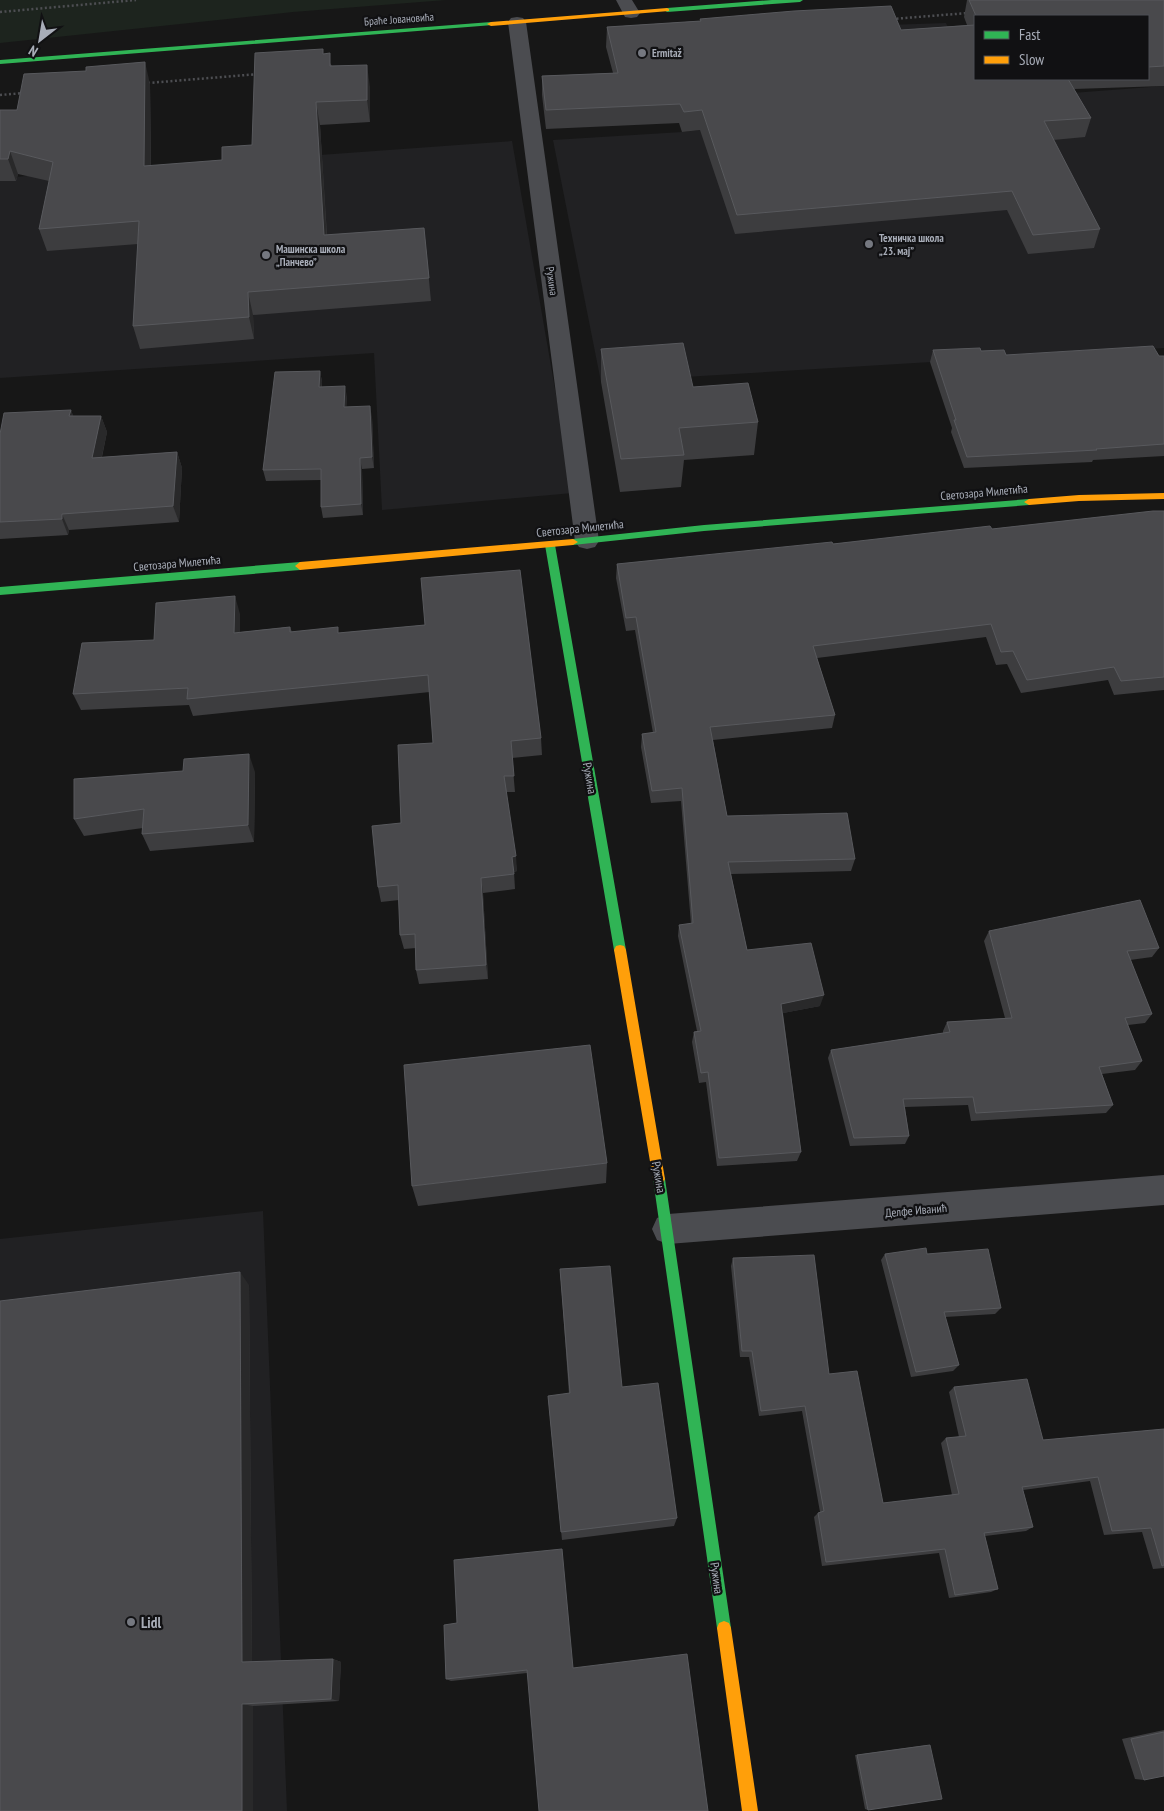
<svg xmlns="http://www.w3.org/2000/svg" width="1164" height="1811" viewBox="0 0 1164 1811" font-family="'PT Sans Narrow',sans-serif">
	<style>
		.built { fill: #212123 }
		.green { fill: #1d241e }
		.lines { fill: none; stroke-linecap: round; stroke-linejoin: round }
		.path { stroke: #4d4e52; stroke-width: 2.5; stroke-dasharray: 2 2.5; stroke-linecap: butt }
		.street { fill: #4b4c50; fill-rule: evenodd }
		.fast { fill: #30b455; fill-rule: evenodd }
		.slow { fill: #ff9f0a; fill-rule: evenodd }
		.wall { fill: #3d3d3f; fill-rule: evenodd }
		.shaded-wall { fill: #29292a }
		.building { fill: #49494c; stroke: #58595d }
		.poi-dot { fill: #757880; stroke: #111113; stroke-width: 2 }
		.labels { text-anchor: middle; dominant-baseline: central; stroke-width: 4.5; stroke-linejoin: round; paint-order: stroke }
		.far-street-label { font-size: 11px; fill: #a8adb8; stroke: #111113 }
		.far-poi-label { font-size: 11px; font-weight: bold; fill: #a8adb8; stroke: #111113; text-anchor: start }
		.street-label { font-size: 12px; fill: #a8adb8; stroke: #111113 }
		.near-poi-label { font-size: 15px; font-weight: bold; fill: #a8adb8; stroke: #111113; text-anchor: start }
	</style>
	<rect width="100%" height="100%" fill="#171717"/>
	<path class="built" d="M 946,23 L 981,100 L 1164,86 L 1164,348 L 601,382 L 553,140 L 682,132 L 726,127 L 887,25 Z
		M 512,141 L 573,493 L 382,510 L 374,353 L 0,378 L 0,178 Z
		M 263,1211 L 287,1811 L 0,1811 L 0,1239 Z"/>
	<path class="green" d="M 0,0 L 446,0 L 293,12 L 0,43 Z"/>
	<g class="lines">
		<path class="path" d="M 0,12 L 136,0
			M 892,19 L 968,13
			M 148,83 L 259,74
			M 0,95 L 24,93"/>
		<path class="street" d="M 616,0 L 632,0 L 640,13 L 637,17 L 631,18 L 625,17 Z
			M 517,17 L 523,18 L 526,22 L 599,541 L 595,547 L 587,549 L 579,547 L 575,541 L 508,22 L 511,18 Z
			M 1164,1175 L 1164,1205 L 668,1244 L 657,1240 L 652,1229 L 657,1218 L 668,1214 Z"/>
		<path class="fast" d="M 772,0 L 803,0 L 800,2 L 667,12 L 664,10 L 667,8 Z
			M 491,22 L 493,23 L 493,25 L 0,64 L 0,60 Z
			M 1029,499 L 1034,502 L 1029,505 L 704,531 L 573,545 L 568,542 L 573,539 L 704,525 Z
			M 550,542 L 555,545 L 626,950 L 624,954 L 620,955 L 616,954 L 614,950 L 545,545 Z
			M 300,562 L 305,566 L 300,570 L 0,595 L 0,587 Z
			M 659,1173 L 663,1175 L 665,1179 L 731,1628 L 729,1633 L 724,1635 L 719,1633 L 717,1628 L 653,1179 L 655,1175 Z"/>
		<path class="slow" d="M 667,8 L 669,9 L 669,11 L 491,26 L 487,24 L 491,22 Z
			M 1164,493 L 1164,499 L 1079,501 L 1029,505 L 1024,502 L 1029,499 L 1079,495 Z
			M 573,539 L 578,542 L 573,545 L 300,570 L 295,566 L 300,562 Z
			M 620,945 L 624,946 L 626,950 L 665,1179 L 663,1183 L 659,1185 L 655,1183 L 653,1179 L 614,950 L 616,946 Z
			M 724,1621 L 729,1623 L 731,1628 L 758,1811 L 742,1811 L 717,1628 L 719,1623 Z"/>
	</g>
	<path class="wall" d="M 967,0 L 1164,0 L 1164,86 L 1074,89 L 1091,118 L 1085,137 L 1053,140 L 1100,229 L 1094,248 L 1028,254 L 1007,210 L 735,234 L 700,130 L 682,132 L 679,123 L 546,129 L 542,95 L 542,76 L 613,73 L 606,47 L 607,27 L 700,21 L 700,19 L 901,30 L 967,25 L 964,17 ZM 975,16 L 1148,16 L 1148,79 L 975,79 Z
		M 324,54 L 332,66 L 370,87 L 370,122 L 320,125 L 327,235 L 424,228 L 431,301 L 253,315 L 254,339 L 140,349 L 133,326 L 138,244 L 47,251 L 39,229 L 49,181 L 18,174 L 16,181 L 0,181 L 0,110 L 17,110 L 150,84 L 151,166 L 222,160 L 252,145 Z
		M 601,349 L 693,387 L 758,422 L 754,455 L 684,460 L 681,487 L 620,492 L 601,382 Z
		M 933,350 L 981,351 L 1006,355 L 1164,356 L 1164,456 L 1093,460 L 1092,462 L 964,468 L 951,432 L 952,428 L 930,362 Z
		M 320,371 L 322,382 L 322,387 L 347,397 L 346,407 L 372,417 L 374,468 L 362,469 L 363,515 L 323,518 L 321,507 L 321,480 L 266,481 L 263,470 Z
		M 71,410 L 73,416 L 101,416 L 107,432 L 102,457 L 177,452 L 182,468 L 179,522 L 69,530 L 68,535 L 0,539 L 0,434 Z
		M 1164,511 L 1164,690 L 1114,695 L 1108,680 L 1021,693 L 1007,664 L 996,665 L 986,637 L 817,658 L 835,715 L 832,728 L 713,740 L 727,816 L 855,859 L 851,871 L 731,874 L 747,950 L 820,1006 L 783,1013 L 801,1152 L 797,1161 L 717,1166 L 706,1082 L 699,1083 L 692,1042 L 694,1032 L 697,1031 L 678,936 L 679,925 L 691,924 L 681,801 L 651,803 L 641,747 L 642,734 L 653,733 L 635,630 L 626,631 L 616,578 L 617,564 L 992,529 Z
		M 240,614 L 240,632 L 290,627 L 292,632 L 339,633 L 425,625 L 541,738 L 542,755 L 512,758 L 515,792 L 506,792 L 517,871 L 514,872 L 515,889 L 483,893 L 488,979 L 419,984 L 416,970 L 416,948 L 404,949 L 400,935 L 399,900 L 381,902 L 378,887 L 401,823 L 433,743 L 430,692 L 193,716 L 189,705 L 81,710 L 73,694 L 154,640 Z
		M 255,772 L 254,842 L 150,851 L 142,834 L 143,828 L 84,836 L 74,819 Z
		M 989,931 L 1159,948 L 1152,957 L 1130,960 L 1152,1014 L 1145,1023 L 1128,1025 L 1142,1061 L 1135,1070 L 1102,1074 L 1113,1105 L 1106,1113 L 971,1121 L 968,1105 L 905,1107 L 909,1136 L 905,1144 L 850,1146 L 828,1058 L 831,1050 L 943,1033 L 943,1031 L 947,1022 L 1005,1018 L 984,941 Z
		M 607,1163 L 606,1183 L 418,1206 L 412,1186 Z
		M 885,1254 L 927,1254 L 1001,1308 L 995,1314 L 945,1317 L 959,1365 L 953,1371 L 911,1377 L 881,1260 Z
		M 733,1258 L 829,1374 L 883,1503 L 952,1495 L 941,1443 L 946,1438 L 959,1437 L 949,1392 L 954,1387 L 1043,1440 L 1164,1429 L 1164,1568 L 1153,1569 L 1142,1532 L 1104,1535 L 1090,1481 L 1023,1490 L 1033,1527 L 1026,1531 L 985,1536 L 998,1589 L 991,1592 L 949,1598 L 939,1553 L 822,1566 L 814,1517 L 818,1513 L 820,1512 L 802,1411 L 759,1416 L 749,1357 L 740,1357 L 731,1266 Z
		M 560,1269 L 622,1387 L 677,1518 L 674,1526 L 562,1540 L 548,1396 L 569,1394 Z
		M 249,1285 L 252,1662 L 333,1659 L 341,1662 L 339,1701 L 253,1706 L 0,1811 Z
		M 444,1625 L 573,1668 L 708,1811 L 527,1673 L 451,1681 L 446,1679 Z
		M 1164,1730 L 1164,1776 L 1144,1780 L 1135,1779 L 1122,1739 Z
		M 927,1745 L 868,1810 L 865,1809 L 855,1755 Z"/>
	<path class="shaded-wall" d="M 145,62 L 150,84 L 151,188 L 144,166 Z
		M 367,65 L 370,87 L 370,122 L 367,100 Z
		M 316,102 L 320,125 L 328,258 L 324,235 Z
		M 10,151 L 18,174 L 16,181 L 8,159 Z
		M 248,292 L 253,315 L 254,339 L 249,317 Z
		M 320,371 L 322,382 L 321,398 L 319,387 Z
		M 345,386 L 347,397 L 346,418 L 344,407 Z
		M 370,406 L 372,417 L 374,468 L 372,457 Z
		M 71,410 L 77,426 L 69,416 Z
		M 101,416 L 107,432 L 98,474 L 92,458 Z
		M 177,452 L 182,468 L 179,522 L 173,506 Z
		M 360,458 L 362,469 L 363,515 L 361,504 Z
		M 62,514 L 69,530 L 68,535 L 62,519 Z
		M 235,596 L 240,614 L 240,650 L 234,633 Z
		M 249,754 L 255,772 L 254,842 L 248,825 Z
		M 516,856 L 517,871 L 513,872 L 512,857 Z
		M 481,878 L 483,893 L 488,979 L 486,965 Z
		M 824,995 L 820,1006 L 778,1014 L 781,1004 Z
		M 240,1272 L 249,1285 L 252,1665 L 242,1662 Z
		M 333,1659 L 341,1662 L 339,1701 L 331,1699 Z
		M 242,1704 L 253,1706 L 253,1811 L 242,1811 Z"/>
	<path class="building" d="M 969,0 L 1164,0 L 1164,66 L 1148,67 L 1148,16 L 976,16 Z
		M 891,6 L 901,30 L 975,25 L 975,79 L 1068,79 L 1091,118 L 1044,121 L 1100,229 L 1033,235 L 1012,191 L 737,215 L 702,110 L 684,112 L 680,104 L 546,110 L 542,76 L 618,73 L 607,27 L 701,21 L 700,19 L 794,11 Z
		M 323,49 L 323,54 L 330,53 L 330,66 L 367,65 L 367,100 L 316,102 L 324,235 L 424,228 L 429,278 L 248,292 L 249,317 L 133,326 L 139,221 L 39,229 L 53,162 L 10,151 L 8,159 L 0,159 L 0,110 L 17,110 L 24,74 L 86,71 L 86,67 L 145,62 L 144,166 L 222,160 L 222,147 L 252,145 L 255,53 Z
		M 683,343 L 693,387 L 748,383 L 758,422 L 679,428 L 684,455 L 621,459 L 601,349 Z
		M 1153,346 L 1159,356 L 1164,356 L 1164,444 L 1096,449 L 1097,450 L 967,457 L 954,420 L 956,420 L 933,350 L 980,348 L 981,351 L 1004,350 L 1006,355 Z
		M 320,371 L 319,387 L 345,386 L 344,407 L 370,406 L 372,457 L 360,458 L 361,504 L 321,507 L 321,469 L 263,470 L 275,372 Z
		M 71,410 L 69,416 L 101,416 L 92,458 L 177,452 L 173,506 L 62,514 L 62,519 L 0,522 L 0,434 L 4,413 Z
		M 1153,511 L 1164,511 L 1164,677 L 1121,681 L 1114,667 L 1027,680 L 1013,651 L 1001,652 L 991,624 L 813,646 L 835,715 L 710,727 L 727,816 L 847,813 L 855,859 L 728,862 L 747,950 L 811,943 L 824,995 L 781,1004 L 801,1152 L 719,1158 L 708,1072 L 701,1073 L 694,1032 L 701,1031 L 679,925 L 693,923 L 682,788 L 652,791 L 642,734 L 656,732 L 636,617 L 626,618 L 617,564 L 832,542 L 833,544 L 990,526 L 992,529 Z
		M 520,570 L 541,738 L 511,741 L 514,776 L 504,776 L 516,856 L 512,857 L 514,874 L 481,878 L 486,965 L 416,970 L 415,934 L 400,935 L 398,885 L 378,887 L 372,826 L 401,823 L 398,745 L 433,743 L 428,675 L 187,699 L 188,688 L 73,694 L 82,643 L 154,640 L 156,603 L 235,596 L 234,633 L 290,627 L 290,632 L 338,627 L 338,633 L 425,625 L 421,578 Z
		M 249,754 L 248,825 L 142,834 L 144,809 L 74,819 L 74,779 L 183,771 L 184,759 Z
		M 1140,900 L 1159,948 L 1127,951 L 1152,1014 L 1125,1018 L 1142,1061 L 1099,1067 L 1113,1105 L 976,1113 L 973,1097 L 903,1099 L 909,1136 L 854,1138 L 831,1050 L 950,1032 L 947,1022 L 1012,1018 L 989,931 Z
		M 590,1045 L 607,1163 L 412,1186 L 404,1065 Z
		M 926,1248 L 927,1254 L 988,1249 L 1001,1308 L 944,1312 L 959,1365 L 916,1372 L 885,1254 Z
		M 814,1255 L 829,1374 L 857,1371 L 883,1503 L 959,1494 L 946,1438 L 966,1436 L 954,1387 L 1027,1379 L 1043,1440 L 1164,1429 L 1164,1565 L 1162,1566 L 1151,1528 L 1112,1531 L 1098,1477 L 1022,1487 L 1033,1527 L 984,1533 L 998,1589 L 955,1595 L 945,1549 L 826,1562 L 818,1513 L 824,1511 L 805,1406 L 761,1411 L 752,1351 L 742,1351 L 733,1258 Z
		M 610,1266 L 622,1387 L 658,1383 L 677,1518 L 561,1532 L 548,1396 L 570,1393 L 560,1269 Z
		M 240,1272 L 242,1662 L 333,1659 L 331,1699 L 242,1704 L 242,1811 L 0,1811 L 0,1301 Z
		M 562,1549 L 573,1668 L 687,1654 L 708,1811 L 539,1811 L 527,1670 L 446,1679 L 444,1625 L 457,1623 L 454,1560 Z
		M 1164,1732 L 1164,1776 L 1144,1780 L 1131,1739 Z
		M 930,1745 L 942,1799 L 868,1810 L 857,1755 Z"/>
	<g class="poi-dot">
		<circle cx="642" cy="53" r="5"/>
		<circle cx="869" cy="244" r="5"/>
		<circle cx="266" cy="255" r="5"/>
		<circle cx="131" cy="1622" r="5"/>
	</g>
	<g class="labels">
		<g class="far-street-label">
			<text transform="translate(399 19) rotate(-4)">Браће Јовановића</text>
			<text transform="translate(552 281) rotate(82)">Ружина</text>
		</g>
		<g class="far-poi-label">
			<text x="652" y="53">Ermitaž</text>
			<text x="879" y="238">Техничка школа<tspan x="879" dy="13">„23. мај”</tspan></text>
			<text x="276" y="249">Машинска школа<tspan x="276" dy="13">„Панчево”</tspan></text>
		</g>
		<g class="street-label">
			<text transform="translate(984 492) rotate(-5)">Светозара Милетића</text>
			<text transform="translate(580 528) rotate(-6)">Светозара Милетића</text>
			<text transform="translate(177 563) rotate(-5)">Светозара Милетића</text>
			<text transform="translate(590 778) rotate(80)">Ружина</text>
			<text transform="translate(659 1177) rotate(80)">Ружина</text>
			<text transform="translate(916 1210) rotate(-5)">Делфе Иванић</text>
			<text transform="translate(717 1578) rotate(82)">Ружина</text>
		</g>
		<g class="near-poi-label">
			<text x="141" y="1622">Lidl</text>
		</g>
	</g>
	<rect x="974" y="15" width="175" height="65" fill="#111113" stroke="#4d4f55"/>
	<rect x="984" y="31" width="25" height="8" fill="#30b455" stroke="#4d4f55"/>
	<text x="1019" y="40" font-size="15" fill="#a8adb8">Fast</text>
	<rect x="984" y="56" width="25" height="8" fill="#ff9f0a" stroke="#4d4f55"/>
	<text x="1019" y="65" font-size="15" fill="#a8adb8">Slow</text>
	<g transform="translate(40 40) rotate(211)" stroke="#111113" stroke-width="4" paint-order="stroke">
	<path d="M0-4L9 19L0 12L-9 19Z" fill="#a8adb8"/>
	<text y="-8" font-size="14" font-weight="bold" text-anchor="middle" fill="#a8adb8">N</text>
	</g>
</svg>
